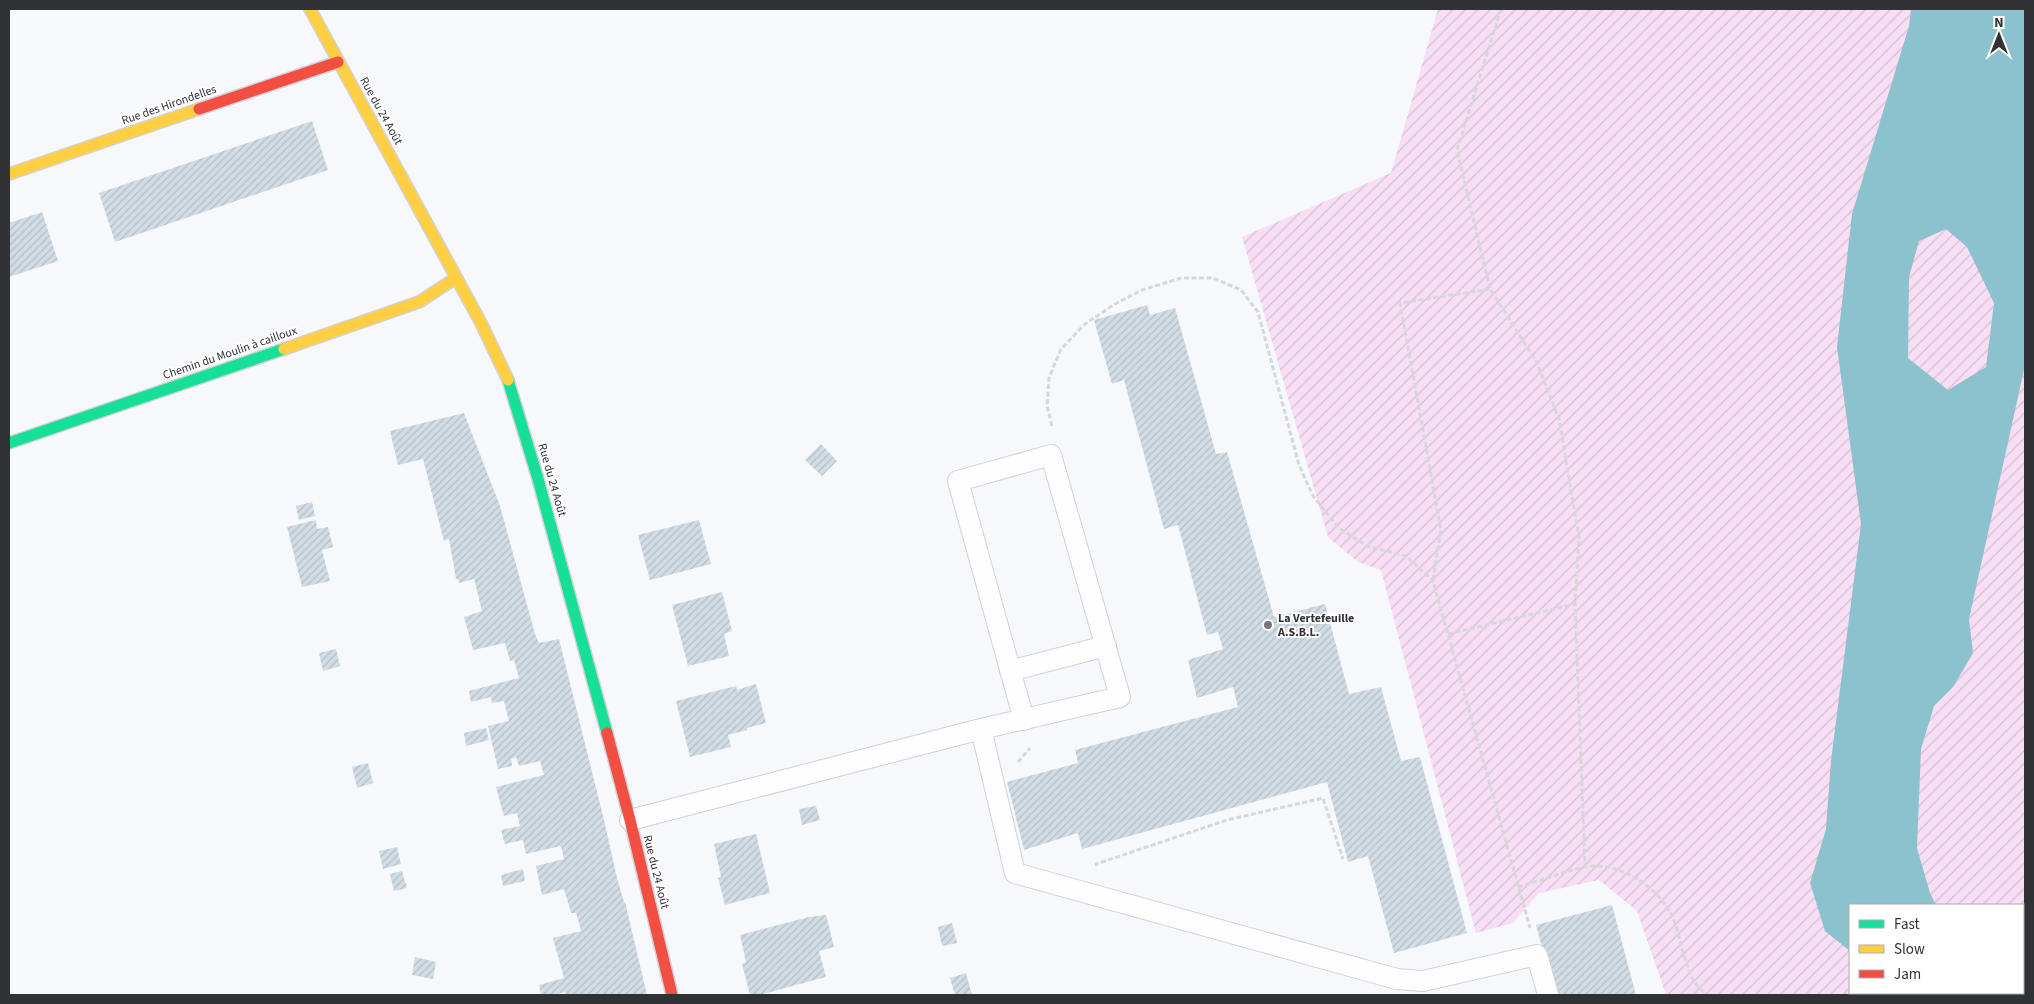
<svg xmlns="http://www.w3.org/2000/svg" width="2034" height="1004" viewBox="0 0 2034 1004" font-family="'Source Sans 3',sans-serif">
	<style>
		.garden { fill: url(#garden-furrows); fill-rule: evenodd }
		.water { fill: #8cc1ce; fill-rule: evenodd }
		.building { fill: url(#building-hatch) }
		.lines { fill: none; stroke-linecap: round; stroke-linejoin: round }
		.lane-casing { stroke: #d1d2d5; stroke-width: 22 }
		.fast-casing { stroke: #d1d2d5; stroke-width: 14 }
		.slow-casing { stroke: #d1d2d5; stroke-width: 14 }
		.jam-casing { stroke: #d1d2d5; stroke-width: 14 }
		.path { stroke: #d7d7da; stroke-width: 3; stroke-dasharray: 5 2.5; stroke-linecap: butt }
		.lane { stroke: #fefeff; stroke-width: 20 }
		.fast { stroke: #16e098; stroke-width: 11 }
		.slow { stroke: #ffcf43; stroke-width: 11 }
		.jam { stroke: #f24e42; stroke-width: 11 }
		.poi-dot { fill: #76777b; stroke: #fff; stroke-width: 2 }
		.labels { text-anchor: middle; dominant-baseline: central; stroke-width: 4; stroke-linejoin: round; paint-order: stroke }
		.street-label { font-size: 12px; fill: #313235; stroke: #fff }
		.poi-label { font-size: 12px; font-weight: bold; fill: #313235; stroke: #fff; text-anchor: start }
	</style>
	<defs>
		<pattern id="garden-furrows" width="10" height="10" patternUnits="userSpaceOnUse" patternTransform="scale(1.25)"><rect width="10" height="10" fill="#f7def4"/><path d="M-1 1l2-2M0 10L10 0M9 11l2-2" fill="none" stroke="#d4bfd2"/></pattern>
		<pattern id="building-hatch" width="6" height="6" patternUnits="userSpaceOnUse" patternTransform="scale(1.25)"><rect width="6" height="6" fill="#d2dce5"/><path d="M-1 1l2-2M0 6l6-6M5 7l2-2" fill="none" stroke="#b5bdc5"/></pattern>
	</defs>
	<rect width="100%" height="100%" fill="#f7f8fc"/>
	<path class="garden" d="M 1438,9 L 2025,9 L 2025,995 L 1666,995 L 1637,911 L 1599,880 L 1539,893 L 1513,923 L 1476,933 L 1381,570 L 1358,562 L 1328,537 L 1242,237 L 1391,173 ZM 1850,905 L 2023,905 L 2023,993 L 1850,993 Z"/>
	<path class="water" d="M 1911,9 L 2025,9 L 2025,365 L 1969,619 L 1973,653 L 1953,687 L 1934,706 L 1921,749 L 1917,848 L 1930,893 L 1936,905 L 1850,905 L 1850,951 L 1825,931 L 1810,883 L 1826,829 L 1831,761 L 1861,524 L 1837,347 L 1852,214 L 1909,26 ZM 1946,229 L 1967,247 L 1994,303 L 1986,367 L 1948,390 L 1908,358 L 1909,277 L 1919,241 Z
		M 1907,993 L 1982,993 L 1983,995 L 1911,995 Z"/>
	<path class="building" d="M 312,121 L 328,170 L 115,242 L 99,193 Z
		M 42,212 L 58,261 L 9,277 L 9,223 Z
		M 1147,305 L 1150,315 L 1175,308 L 1216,454 L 1227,452 L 1274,617 L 1325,604 L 1349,694 L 1381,687 L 1401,761 L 1420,757 L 1467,933 L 1394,953 L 1368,856 L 1348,862 L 1327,782 L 1082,849 L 1078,833 L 1024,850 L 1007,782 L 1078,763 L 1075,750 L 1238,707 L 1233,687 L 1197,698 L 1188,660 L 1223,649 L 1218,632 L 1207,635 L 1178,525 L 1164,529 L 1124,380 L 1112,384 L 1094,320 Z
		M 464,413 L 500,506 L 535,634 L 539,643 L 559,639 L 604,820 L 617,878 L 624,902 L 625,902 L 647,995 L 566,995 L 565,992 L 553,995 L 541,995 L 539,985 L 564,978 L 553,938 L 581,931 L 576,913 L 571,913 L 564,889 L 542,895 L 536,866 L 564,859 L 561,846 L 526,854 L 523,840 L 505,844 L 501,830 L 520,826 L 517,813 L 504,816 L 496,787 L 544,775 L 540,761 L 519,766 L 516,757 L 511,759 L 512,766 L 498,769 L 488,726 L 509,721 L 504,701 L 492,703 L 491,697 L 471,702 L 469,691 L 519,678 L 514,660 L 510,661 L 505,643 L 473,650 L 464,617 L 482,611 L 474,579 L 459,583 L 458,579 L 456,579 L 449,539 L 444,541 L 423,459 L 398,465 L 390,431 Z
		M 821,444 L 837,461 L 822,476 L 805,460 Z
		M 312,502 L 315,516 L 299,520 L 296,506 Z
		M 316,520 L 317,529 L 328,527 L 333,547 L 322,550 L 330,581 L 302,587 L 287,527 Z
		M 699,520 L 711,564 L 650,580 L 638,535 Z
		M 722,592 L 732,631 L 724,634 L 729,656 L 688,666 L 672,605 Z
		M 336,649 L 340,666 L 323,671 L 319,653 Z
		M 756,684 L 766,723 L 747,728 L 747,730 L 728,735 L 731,747 L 690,757 L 676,701 L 736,686 L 737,690 Z
		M 486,728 L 489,740 L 466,746 L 464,733 Z
		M 368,763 L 373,783 L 357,788 L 352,767 Z
		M 816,806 L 820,820 L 802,825 L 799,809 Z
		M 756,834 L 770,893 L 725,905 L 718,878 L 721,877 L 714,844 Z
		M 397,847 L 401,864 L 383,869 L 379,851 Z
		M 523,869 L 525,881 L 503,886 L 501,875 Z
		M 402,871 L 407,888 L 394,891 L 390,874 Z
		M 1612,905 L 1636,995 L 1555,995 L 1536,925 Z
		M 826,915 L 834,947 L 819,951 L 826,977 L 759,995 L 750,995 L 742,964 L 746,962 L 740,935 L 809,917 Z
		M 952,923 L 957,943 L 942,946 L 938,927 Z
		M 415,957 L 436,962 L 433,979 L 412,975 Z
		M 966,973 L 972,995 L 955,995 L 950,978 Z"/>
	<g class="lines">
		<defs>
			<path id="lane" d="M 1010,671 L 1106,646
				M 981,729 L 1015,873 L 1397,979 L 1423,981 L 1537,955 L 1548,995
				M 630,820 L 981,729 L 1120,697 L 1051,455 L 958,481 L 1024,720"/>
			<path id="fast" d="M 508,380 L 538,479 L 607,733
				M 9,443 L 284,349"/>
			<path id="slow" d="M 310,9 L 481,323 L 508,380
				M 9,174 L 199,109
				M 284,349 L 419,302 L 456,278"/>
			<path id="jam" d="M 199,109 L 338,62
				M 607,733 L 630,820 L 672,995"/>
		</defs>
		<use href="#lane" class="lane-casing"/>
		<use href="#fast" class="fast-casing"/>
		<use href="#slow" class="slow-casing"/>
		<use href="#jam" class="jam-casing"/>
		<path class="path" d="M 1501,9 L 1457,150 L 1490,289 L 1536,361 L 1559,419 L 1579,538 L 1575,604 L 1585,867
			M 1052,426 L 1047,406 L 1049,378 L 1061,349 L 1085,324 L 1115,304 L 1142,290 L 1181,278 L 1213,278 L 1241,290 L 1258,312 L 1299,465 L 1313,496 L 1339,528 L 1367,546 L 1406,556 L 1433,581 L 1530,928
			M 1433,580 L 1441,530 L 1400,303 L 1490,289
			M 1448,634 L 1575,604
			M 1018,762 L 1030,748
			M 1097,866 L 1096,864 L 1227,820 L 1323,798 L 1343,859
			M 1518,887 C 1540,881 1562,872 1584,867 C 1617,861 1654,884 1670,912 C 1677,923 1679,939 1683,952 C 1689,971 1691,985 1709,995"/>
		<use href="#lane" class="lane"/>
		<use href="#fast" class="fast"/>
		<use href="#slow" class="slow"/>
		<use href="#jam" class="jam"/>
	</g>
	<circle class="poi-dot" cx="1268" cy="625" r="5"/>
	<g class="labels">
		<g class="street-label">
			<text transform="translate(169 105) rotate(-19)">Rue des Hirondelles</text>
			<text transform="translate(381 111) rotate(61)">Rue du 24 Août</text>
			<text transform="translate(230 353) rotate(-19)">Chemin du Moulin à cailloux</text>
			<text transform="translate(552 480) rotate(74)">Rue du 24 Août</text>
			<text transform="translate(656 872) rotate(76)">Rue du 24 Août</text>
		</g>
		<g class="poi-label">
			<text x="1278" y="618">La Vertefeuille<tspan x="1278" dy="14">A.S.B.L.</tspan></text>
		</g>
	</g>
	<rect width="2034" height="1004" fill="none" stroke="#313235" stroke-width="20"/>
	<rect x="1849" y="904" width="175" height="90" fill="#ffffff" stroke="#adadae"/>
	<rect x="1859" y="920" width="25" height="8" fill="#16e098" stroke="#adadae"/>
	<text x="1894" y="929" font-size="15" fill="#313235">Fast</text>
	<rect x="1859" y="945" width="25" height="8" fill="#ffcf43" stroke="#adadae"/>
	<text x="1894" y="954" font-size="15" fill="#313235">Slow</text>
	<rect x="1859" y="970" width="25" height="8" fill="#f24e42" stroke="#adadae"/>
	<text x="1894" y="979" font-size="15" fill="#313235">Jam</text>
	<g transform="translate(1999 35)" stroke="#ffffff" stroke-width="4" paint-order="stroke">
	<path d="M0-4L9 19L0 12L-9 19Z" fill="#313235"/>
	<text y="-8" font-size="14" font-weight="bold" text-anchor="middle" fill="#313235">N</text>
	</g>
</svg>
